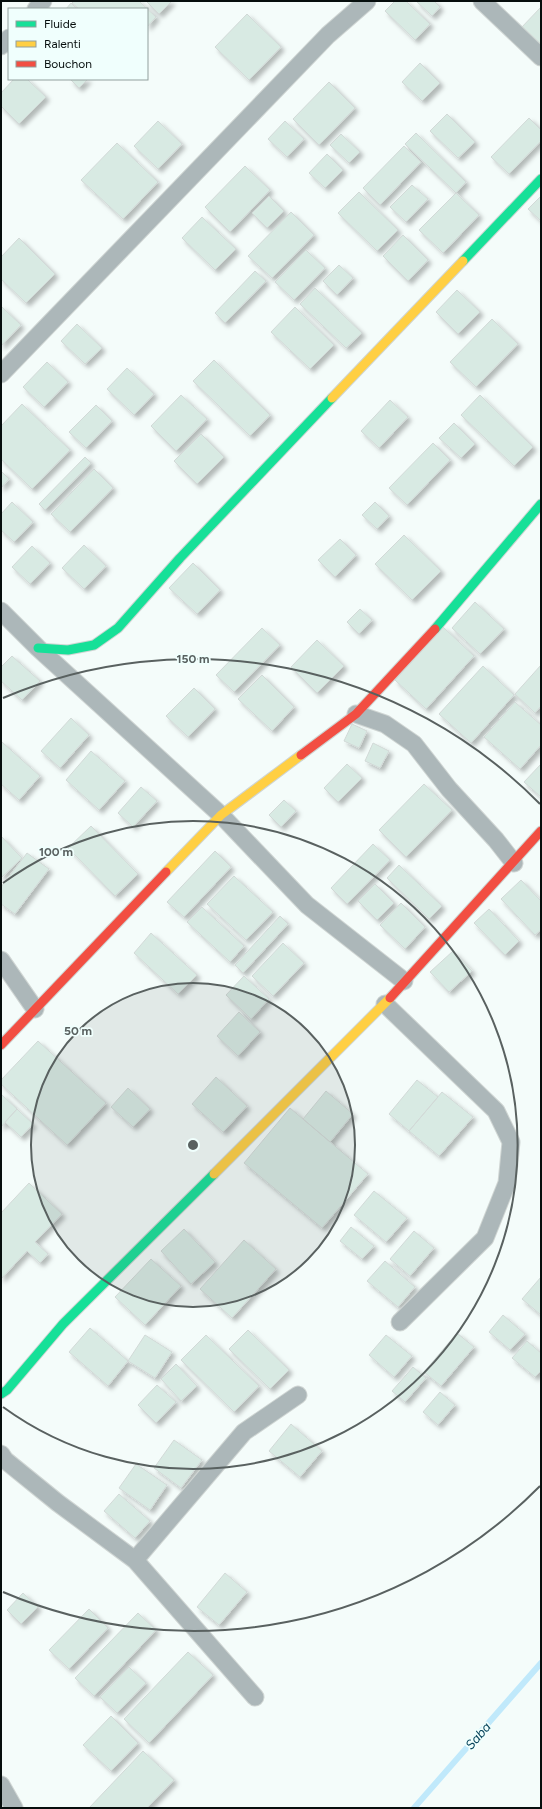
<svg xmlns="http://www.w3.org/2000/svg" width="542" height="1809" viewBox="0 0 542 1809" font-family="Figtree,sans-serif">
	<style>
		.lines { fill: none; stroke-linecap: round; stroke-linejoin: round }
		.stream { stroke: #c0e9fb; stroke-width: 6 }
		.building { fill: #d8eae3; stroke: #d2d9d7; filter: url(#shadow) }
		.street-casing { stroke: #cfd5d3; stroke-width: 19 }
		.fast-casing { stroke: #cfd5d3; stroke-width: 11 }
		.slow-casing { stroke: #cfd5d3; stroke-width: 11 }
		.jam-casing { stroke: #cfd5d3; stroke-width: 11 }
		.street { stroke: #acb7b9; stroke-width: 17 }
		.fast { stroke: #16e098; stroke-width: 9 }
		.slow { stroke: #ffcf43; stroke-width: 9 }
		.jam { stroke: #f24e42; stroke-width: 9 }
		.ring { fill: none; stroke: #596160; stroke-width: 2 }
		.labels { text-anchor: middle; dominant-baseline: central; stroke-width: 3.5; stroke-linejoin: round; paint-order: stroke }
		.water-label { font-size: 13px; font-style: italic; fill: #08455c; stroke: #f0fffd }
		.centre { fill: #596160; stroke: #f0fffd; stroke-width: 2 }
		.ring-label { font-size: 12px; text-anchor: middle; font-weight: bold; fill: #596160; stroke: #f0fffd; stroke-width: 3.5; stroke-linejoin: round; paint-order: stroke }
	</style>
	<defs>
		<filter id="shadow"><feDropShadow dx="3.5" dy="3.5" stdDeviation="2" flood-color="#0004"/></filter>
	</defs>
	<rect width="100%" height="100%" fill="#f4fcfa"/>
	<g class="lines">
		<path class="stream" d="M 414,1808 L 541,1663"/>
	</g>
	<path class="building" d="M 74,1 L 139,1 L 156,17 L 147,27 L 147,9 L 79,9 L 72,3 Z
		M 146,1 L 172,1 L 159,14 Z
		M 395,1 L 406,1 L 430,24 L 415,40 L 385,11 Z
		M 416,1 L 434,1 L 440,7 L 432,16 Z
		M 71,3 L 77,9 L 66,9 Z
		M 541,7 L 541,47 L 521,28 Z
		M 247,14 L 281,47 L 249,80 L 215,47 Z
		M 420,63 L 440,83 L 422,101 L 402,82 Z
		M 14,79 L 27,79 L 46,97 L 19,124 L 1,106 L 1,93 Z
		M 70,79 L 88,79 L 79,88 Z
		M 329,82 L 355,108 L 319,145 L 293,119 Z
		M 447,114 L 475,142 L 458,158 L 430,131 Z
		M 529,118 L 541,130 L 541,141 L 509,174 L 491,157 Z
		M 158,121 L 182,144 L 158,169 L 134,146 Z
		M 285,121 L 304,139 L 287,157 L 268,139 Z
		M 416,133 L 466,182 L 456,193 L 405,144 Z
		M 341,134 L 360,152 L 349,163 L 330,145 Z
		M 117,143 L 158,182 L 123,219 L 81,180 Z
		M 404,146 L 421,162 L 380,205 L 363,188 Z
		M 327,154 L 343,170 L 325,188 L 309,173 Z
		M 245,166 L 270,190 L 230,232 L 205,207 Z
		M 412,185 L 428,199 L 406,222 L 390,207 Z
		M 359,192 L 398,230 L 377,251 L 338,213 Z
		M 456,193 L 479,215 L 443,253 L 419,230 Z
		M 269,196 L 284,211 L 267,228 L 252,213 Z
		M 541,196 L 541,221 L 528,209 Z
		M 291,212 L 314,235 L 272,278 L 248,256 Z
		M 202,217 L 236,249 L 215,270 L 182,238 Z
		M 403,235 L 428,260 L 408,281 L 383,256 Z
		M 19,238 L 55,274 L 26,303 L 1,279 L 1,257 Z
		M 306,250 L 325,268 L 294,300 L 275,282 Z
		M 339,265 L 353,278 L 337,295 L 323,281 Z
		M 255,271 L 266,281 L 225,323 L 215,313 Z
		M 315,288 L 362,333 L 346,348 L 300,304 Z
		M 457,290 L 480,312 L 458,334 L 436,312 Z
		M 1,306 L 21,325 L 1,346 Z
		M 295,307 L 334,345 L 310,369 L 271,332 Z
		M 492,319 L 518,344 L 476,387 L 450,362 Z
		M 77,324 L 102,348 L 85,364 L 61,341 Z
		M 214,360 L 270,415 L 250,436 L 193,381 Z
		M 47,362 L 68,382 L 44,407 L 23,387 Z
		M 127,368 L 154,394 L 134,415 L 107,389 Z
		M 181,395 L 207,419 L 176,451 L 151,426 Z
		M 480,395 L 533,447 L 514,466 L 461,415 Z
		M 390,400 L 408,417 L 379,448 L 361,431 Z
		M 22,404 L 70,450 L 32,489 L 1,459 L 1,426 Z
		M 96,405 L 112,421 L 86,448 L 69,432 Z
		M 454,423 L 475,444 L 461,458 L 439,438 Z
		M 201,434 L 224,457 L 197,484 L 174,461 Z
		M 433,443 L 450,460 L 407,505 L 389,488 Z
		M 85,457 L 91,463 L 45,510 L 39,504 Z
		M 94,469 L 113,488 L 70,532 L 51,514 Z
		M 1,471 L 9,479 L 1,488 Z
		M 12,502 L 33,522 L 14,542 L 1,530 L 1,514 Z
		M 375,502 L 389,516 L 377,529 L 362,515 Z
		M 404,535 L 441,571 L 412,600 L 375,564 Z
		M 340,539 L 356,555 L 335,577 L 318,560 Z
		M 84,545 L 106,566 L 84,589 L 62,568 Z
		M 32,546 L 50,563 L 30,584 L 12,567 Z
		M 193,563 L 220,590 L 197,614 L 169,588 Z
		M 475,602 L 504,629 L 480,654 L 452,628 Z
		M 360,609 L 372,620 L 359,634 L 347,622 Z
		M 443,627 L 474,656 L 426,709 L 395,680 Z
		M 262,628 L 280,645 L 234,692 L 216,675 Z
		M 317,640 L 344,666 L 317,693 L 291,667 Z
		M 12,656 L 40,681 L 22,700 L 1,681 L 1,667 Z
		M 541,665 L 541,706 L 535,713 L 515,694 Z
		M 483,666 L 514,695 L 471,743 L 439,714 Z
		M 262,675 L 294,707 L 272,731 L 238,699 Z
		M 194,688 L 215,709 L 188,737 L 166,716 Z
		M 515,702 L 541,725 L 541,745 L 520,769 L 484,737 Z
		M 71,718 L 89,735 L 60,768 L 41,751 Z
		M 352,724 L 367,731 L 359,748 L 344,741 Z
		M 2,742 L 40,776 L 19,800 L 1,784 L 1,744 Z
		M 373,743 L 389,751 L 380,768 L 365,761 Z
		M 91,751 L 125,781 L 99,810 L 66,780 Z
		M 347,764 L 362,778 L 338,802 L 324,788 Z
		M 541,764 L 541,797 L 524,782 Z
		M 424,784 L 452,810 L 406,857 L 379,830 Z
		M 141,787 L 157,801 L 133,827 L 118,813 Z
		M 284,800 L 296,811 L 281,827 L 269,815 Z
		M 91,826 L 138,874 L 115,896 L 68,848 Z
		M 1,836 L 22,858 L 1,878 Z
		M 373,844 L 390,860 L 347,904 L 331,888 Z
		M 215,851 L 231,867 L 184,917 L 167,902 Z
		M 27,853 L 49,869 L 15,914 L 1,904 L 1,887 Z
		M 399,865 L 442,906 L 429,919 L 387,878 Z
		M 234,876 L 273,912 L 246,940 L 207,904 Z
		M 521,880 L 541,901 L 541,930 L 535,935 L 501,899 Z
		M 375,884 L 394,903 L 377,920 L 358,901 Z
		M 401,903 L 425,927 L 405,949 L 380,925 Z
		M 202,907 L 244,946 L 230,962 L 187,922 Z
		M 489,909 L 519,941 L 505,955 L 474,923 Z
		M 280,916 L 288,924 L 243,973 L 235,965 Z
		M 151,933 L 197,975 L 178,994 L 134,953 Z
		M 283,943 L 304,963 L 273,996 L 252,976 Z
		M 453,951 L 472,971 L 449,992 L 430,972 Z
		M 244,976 L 269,999 L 251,1019 L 226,995 Z
		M 239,1012 L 260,1032 L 238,1056 L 217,1036 Z
		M 38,1041 L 106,1103 L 67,1145 L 1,1084 L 1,1080 Z
		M 216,1077 L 247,1106 L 223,1132 L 192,1104 Z
		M 417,1080 L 438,1097 L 409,1131 L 389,1114 Z
		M 128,1088 L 150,1109 L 133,1127 L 111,1107 Z
		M 326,1091 L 353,1114 L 330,1142 L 303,1119 Z
		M 442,1092 L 473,1117 L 439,1156 L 409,1131 Z
		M 1,1094 L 17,1109 L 1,1127 Z
		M 290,1108 L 368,1174 L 322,1228 L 244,1163 Z
		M 17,1109 L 33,1124 L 21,1137 L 5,1122 Z
		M 29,1183 L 62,1214 L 35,1242 L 48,1254 L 40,1263 L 27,1251 L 1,1279 L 1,1213 Z
		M 374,1191 L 407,1218 L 386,1242 L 354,1215 Z
		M 351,1227 L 374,1246 L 362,1259 L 340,1241 Z
		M 184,1229 L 215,1262 L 191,1284 L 161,1251 Z
		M 414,1231 L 434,1248 L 410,1276 L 390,1259 Z
		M 244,1240 L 276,1269 L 232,1318 L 200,1289 Z
		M 151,1259 L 181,1286 L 145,1325 L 115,1297 Z
		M 385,1261 L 415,1287 L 398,1307 L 367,1281 Z
		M 541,1277 L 541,1315 L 522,1299 Z
		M 503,1315 L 525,1334 L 510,1350 L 489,1332 Z
		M 90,1328 L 128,1361 L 108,1386 L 69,1352 Z
		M 248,1330 L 289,1370 L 270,1389 L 229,1349 Z
		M 457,1333 L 474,1347 L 441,1386 L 424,1372 Z
		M 145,1335 L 172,1352 L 155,1378 L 128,1361 Z
		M 206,1335 L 259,1386 L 234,1412 L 181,1360 Z
		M 386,1335 L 412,1356 L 394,1377 L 369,1355 Z
		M 527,1341 L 541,1353 L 541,1371 L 535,1377 L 512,1358 Z
		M 176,1364 L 197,1386 L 181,1401 L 161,1379 Z
		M 413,1367 L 426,1378 L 405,1402 L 392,1391 Z
		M 157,1385 L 176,1402 L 156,1423 L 138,1405 Z
		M 440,1392 L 455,1405 L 438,1425 L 423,1412 Z
		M 291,1424 L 322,1451 L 300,1477 L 269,1451 Z
		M 174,1440 L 202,1460 L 181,1488 L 154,1468 Z
		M 136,1464 L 167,1485 L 150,1510 L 119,1488 Z
		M 119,1494 L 150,1521 L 135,1538 L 104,1511 Z
		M 225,1573 L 247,1592 L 219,1625 L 197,1607 Z
		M 23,1593 L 38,1607 L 21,1624 L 7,1610 Z
		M 89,1609 L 108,1628 L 69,1669 L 49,1650 Z
		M 138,1613 L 156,1630 L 94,1696 L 75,1678 Z
		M 188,1652 L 213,1675 L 149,1743 L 124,1719 Z
		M 129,1667 L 146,1683 L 117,1713 L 100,1697 Z
		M 111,1716 L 138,1743 L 111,1771 L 83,1745 Z
		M 143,1751 L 174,1780 L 147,1808 L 89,1808 Z"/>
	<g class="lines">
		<defs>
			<path id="street" d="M 482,1 L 541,57
				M 36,9 L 43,1
				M 1,46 L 9,38
				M 1,374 L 328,35 L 367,1
				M 1,611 L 38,648 L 221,815 L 307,905 L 404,981
				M 356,714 L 385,724 L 414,744 L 449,789 L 496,840 L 514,863
				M 1,960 L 35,1009
				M 385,1004 L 496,1111 L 511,1142 L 507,1183 L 485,1238 L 400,1322
				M 1,1454 L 5,1460 L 58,1503 L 135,1560 L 255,1697
				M 135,1560 L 244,1432 L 298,1395
				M 1,1785 L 14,1808"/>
			<path id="fast" d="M 463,261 L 541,179
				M 435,629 L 541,504
				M 38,648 L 68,650 L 94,645 L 118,628 L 180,558 L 332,398
				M 1,1394 L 7,1390 L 63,1324 L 214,1174"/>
			<path id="slow" d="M 332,398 L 463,261
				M 166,872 L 221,815 L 301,755
				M 214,1174 L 390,998"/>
			<path id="jam" d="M 301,755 L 356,714 L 435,629
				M 390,998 L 541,831
				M 1,1045 L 166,872"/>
		</defs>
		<use href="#street" class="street-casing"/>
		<use href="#fast" class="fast-casing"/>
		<use href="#slow" class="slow-casing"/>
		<use href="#jam" class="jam-casing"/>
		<use href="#street" class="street"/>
		<use href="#fast" class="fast"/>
		<use href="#slow" class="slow"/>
		<use href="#jam" class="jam"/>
	</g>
	<circle cx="193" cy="1145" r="162" fill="#596160" fill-opacity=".12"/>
	<g class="ring">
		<circle cx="193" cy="1145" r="162"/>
		<path d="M3 883A324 324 0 1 1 3 1407"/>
		<path d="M540 1486A486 486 0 0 1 3 1592M3 698A486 486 0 0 1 540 804"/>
	</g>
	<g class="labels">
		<g class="water-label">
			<text transform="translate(478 1736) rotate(-49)">Saba</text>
		</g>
	</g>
	<circle cx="193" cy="1145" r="6" class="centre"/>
	<g class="ring-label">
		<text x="193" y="663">150 m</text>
		<text x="56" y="856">100 m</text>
		<text x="78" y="1035">50 m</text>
	</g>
	<rect width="542" height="1809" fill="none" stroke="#060e0d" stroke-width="4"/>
	<rect x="8" y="8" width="140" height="72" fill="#f0fffd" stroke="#929f9d"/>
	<rect x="16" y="21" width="20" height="6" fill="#16e098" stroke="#929f9d"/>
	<text x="44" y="28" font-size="12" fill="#060e0d">Fluide</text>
	<rect x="16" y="41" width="20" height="6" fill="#ffcf43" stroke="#929f9d"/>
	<text x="44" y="48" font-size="12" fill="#060e0d">Ralenti</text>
	<rect x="16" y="61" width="20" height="6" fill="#f24e42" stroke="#929f9d"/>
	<text x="44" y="68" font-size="12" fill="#060e0d">Bouchon</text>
</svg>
